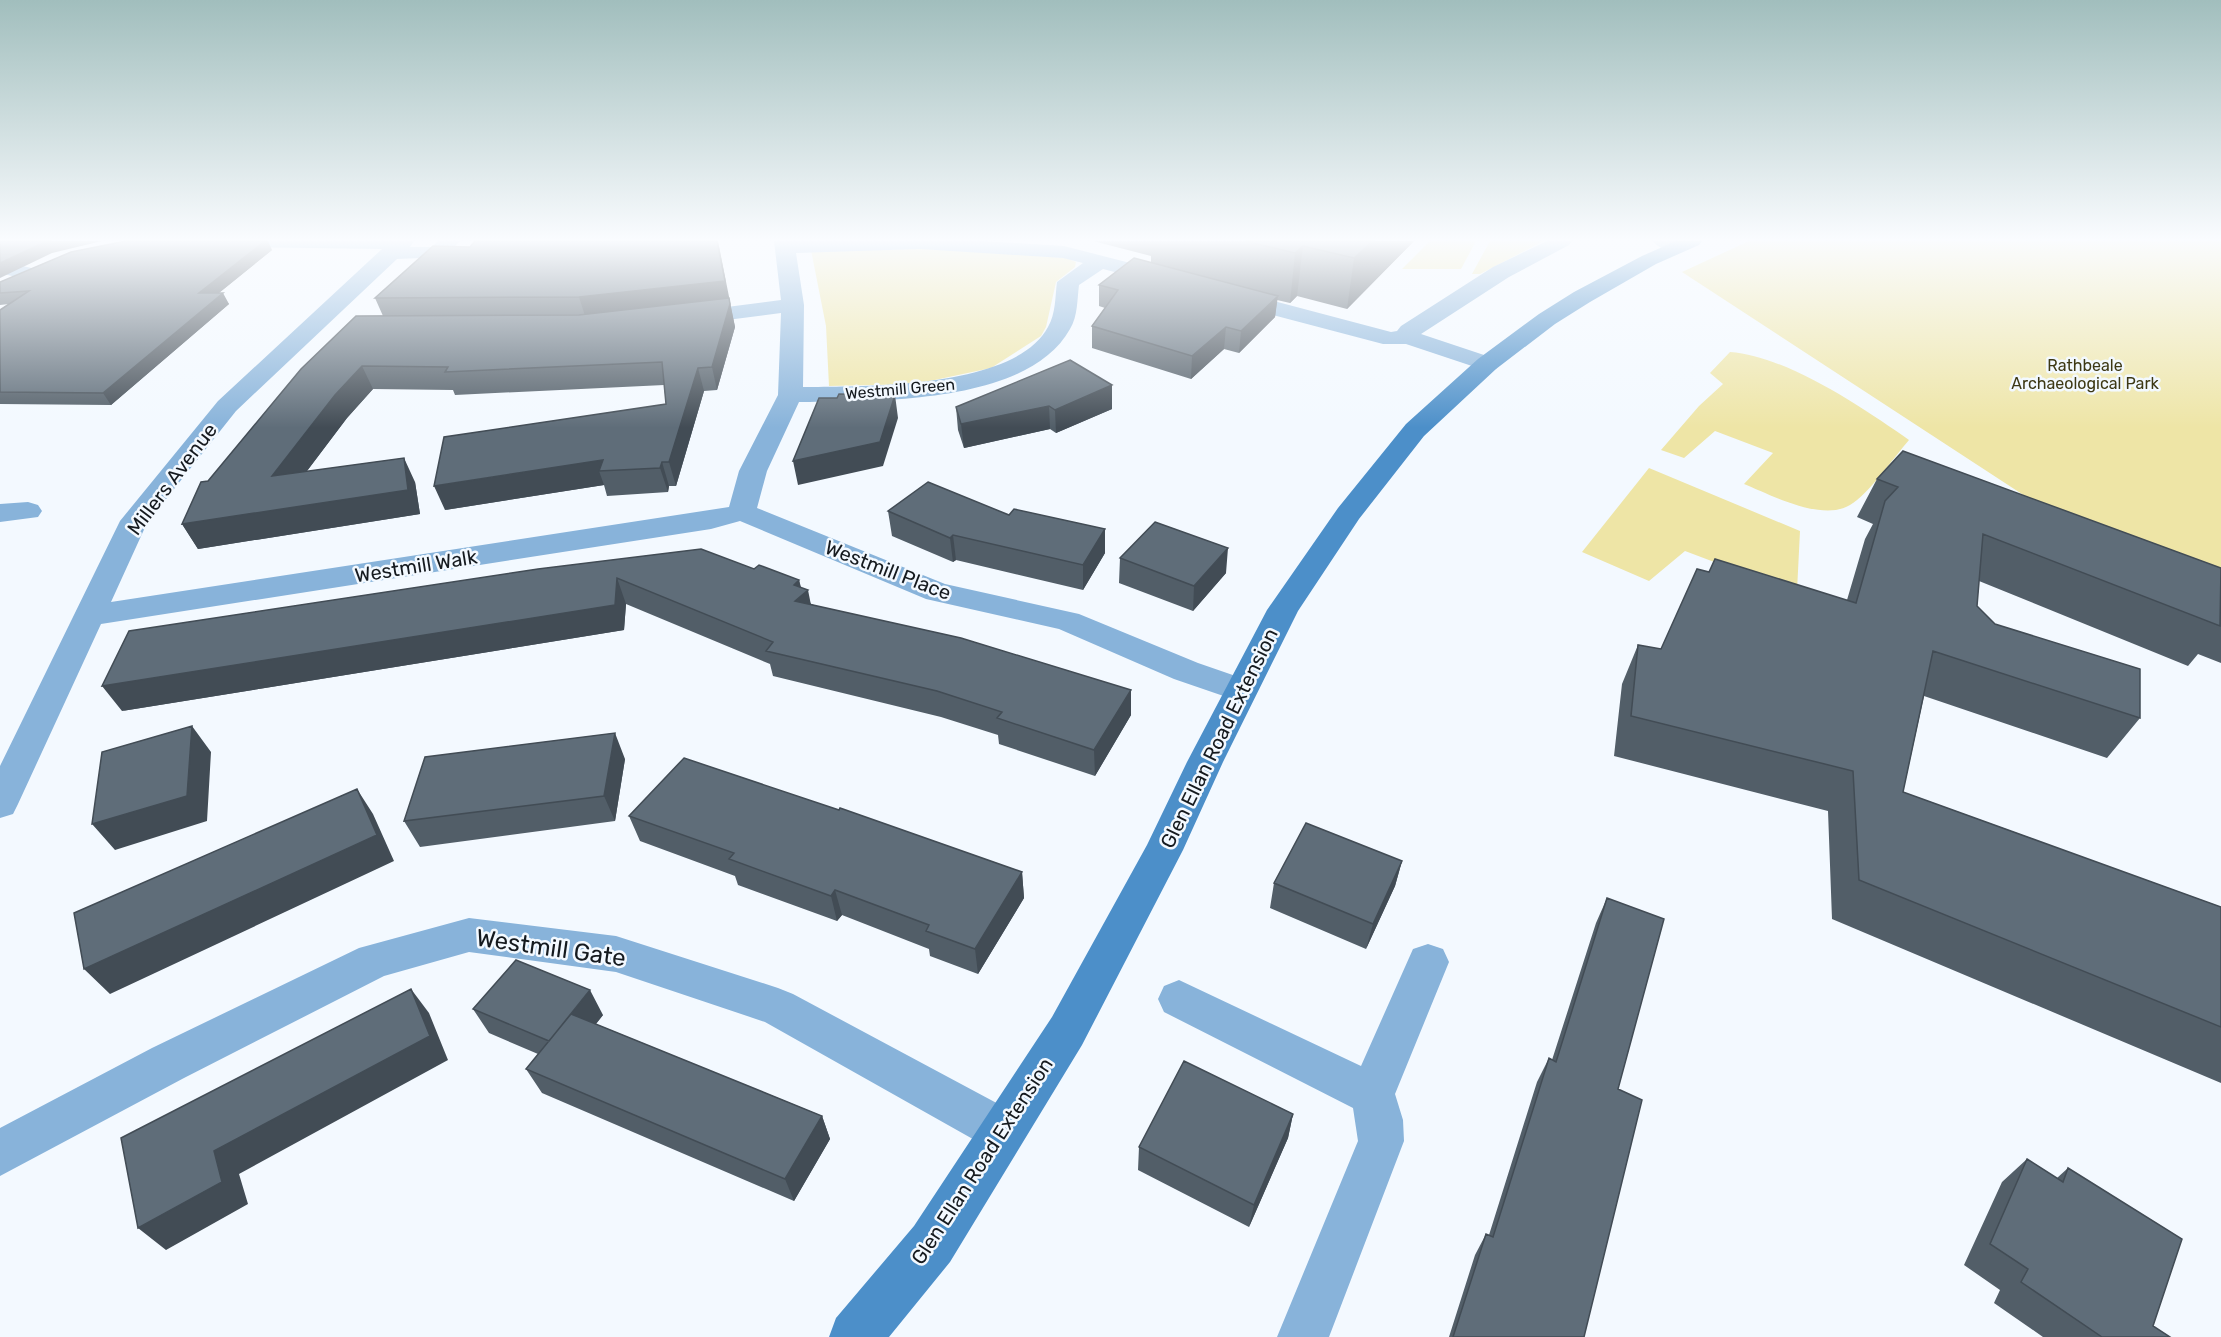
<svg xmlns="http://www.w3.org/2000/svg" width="2221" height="1337" viewBox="0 0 2221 1337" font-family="Rubik,sans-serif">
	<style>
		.green { fill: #eee5a6 }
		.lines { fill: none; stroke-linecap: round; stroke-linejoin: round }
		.street { fill: #88b3da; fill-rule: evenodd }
		.secondary { fill: #4c8fc9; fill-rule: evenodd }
		.wall { fill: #525e68 }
		.shaded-wall { fill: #424c55 }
		.building { fill: #5f6d79; stroke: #424c55; stroke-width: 1.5 }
		.labels { text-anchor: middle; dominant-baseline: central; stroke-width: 5; stroke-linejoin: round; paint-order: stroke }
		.far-park-label { font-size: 16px; fill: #3d3814; stroke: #f3f9ff }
		.far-street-label { font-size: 16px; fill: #151a1f; stroke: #f3f9ff }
		.street-label { font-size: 20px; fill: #151a1f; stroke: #f3f9ff }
		.near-street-label { font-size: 24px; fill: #151a1f; stroke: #f3f9ff }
	</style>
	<rect width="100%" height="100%" fill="#f3f9ff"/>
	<path class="green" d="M 1430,241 L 1476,241 L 1461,269 L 1402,269 Z
		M 1490,241 L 1544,241 L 1480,274 L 1472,274 Z
		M 1749,241 L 2221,241 L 2221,570 L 2028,498 L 1682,272 Z
		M 912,247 L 1066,258 L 1076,262 L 1075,267 L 1056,282 L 1046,327 L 1041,336 L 991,368 L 916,384 L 829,386 L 826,326 L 811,250 Z
		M 1730,352 C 1787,356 1863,408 1909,440 C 1894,457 1868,495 1850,505 C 1822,522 1771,495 1744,484 L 1773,453 L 1715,431 L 1684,458 L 1661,450 L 1699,406 L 1723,384 L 1710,373 Z
		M 1649,468 L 1800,531 L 1796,611 L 1746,574 L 1685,551 L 1649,581 L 1582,552 Z"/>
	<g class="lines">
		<path class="street" d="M 235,241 L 414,241 L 410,247 L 432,247 L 438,241 L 460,241 L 444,257 L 397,259 L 236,411 L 147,523 L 111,602 L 729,507 L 739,471 L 778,395 L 781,313 L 688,325 L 680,323 L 677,318 L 680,313 L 781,300 L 774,241 L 982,241 L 1064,246 L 1173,274 L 1176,279 L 1173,284 L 1165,285 L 1103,269 L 1079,285 C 1077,300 1078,316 1070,329 C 1028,405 874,401 799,402 L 767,471 L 757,508 L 945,584 L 1079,614 L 1198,663 L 1253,682 L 1258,690 L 1253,698 L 1241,702 L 1174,679 L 1059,629 L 926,599 L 740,521 L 711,529 L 101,624 L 18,804 L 13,814 L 0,818 L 0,766 L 120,521 L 218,401 L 382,249 L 245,247 L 238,245 ZM 920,249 L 1063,258 L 1083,263 L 1057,282 C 1055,297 1056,313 1048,327 C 1015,389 864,386 803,387 L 804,305 L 796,253 Z
			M 1547,241 L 1572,241 L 1569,245 L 1509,277 L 1421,334 L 1496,359 L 1499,364 L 1496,369 L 1487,371 L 1406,344 L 1383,344 L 1224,302 L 1221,297 L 1224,292 L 1232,290 L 1391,332 L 1397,331 L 1401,326 L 1493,267 Z
			M 1653,241 L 1683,241 L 1689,246 L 1686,250 C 1676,253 1659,250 1653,241 Z
			M 0,261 L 36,269 L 39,274 L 36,279 L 28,280 L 0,273 Z
			M 28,502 L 38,505 L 42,511 L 38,517 L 0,522 L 0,504 Z
			M 469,918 L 616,936 L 778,988 L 793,994 L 1019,1115 L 1026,1131 L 1019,1147 L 1003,1153 L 987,1147 L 765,1022 L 616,972 L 469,952 L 384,976 L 184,1078 L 0,1176 L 0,1128 L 152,1048 L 359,948 Z
			M 1428,944 L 1443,949 L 1449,962 L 1395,1094 L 1403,1120 L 1404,1141 L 1329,1337 L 1277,1337 L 1358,1141 L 1353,1108 L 1164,1012 L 1158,999 L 1164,986 L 1179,980 L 1361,1066 L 1413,949 Z"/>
		<path class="secondary" d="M 1676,241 L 1702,241 L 1699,245 L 1656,264 L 1590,302 L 1555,324 L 1496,369 L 1424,436 L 1359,519 L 1298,611 L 1223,762 L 1183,850 L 1082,1045 L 950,1262 L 889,1337 L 829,1337 L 836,1318 L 914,1226 L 1052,1017 L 1147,845 L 1187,762 L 1267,610 L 1338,508 L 1406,424 L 1478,359 L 1539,314 L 1574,292 L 1642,256 Z"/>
	</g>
	<path class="wall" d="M 1093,241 L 1414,241 L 1347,309 L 1297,296 L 1290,303 L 1277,300 L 1275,317 L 1239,353 L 1224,349 L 1191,379 L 1092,348 L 1092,326 L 1105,308 L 1099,306 L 1099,285 L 1151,263 L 1151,256 Z
		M 433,246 L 730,303 L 735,327 L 717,390 L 704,391 L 676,486 L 669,486 L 668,492 L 607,496 L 604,485 L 445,510 L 666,404 L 664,385 L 455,395 L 453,390 L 373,389 L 347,418 L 307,471 L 415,482 L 420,514 L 198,549 L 182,524 L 208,481 L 383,316 L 375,298 Z
		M 272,250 L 219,293 L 229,304 L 111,405 L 0,404 L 0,310 L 9,304 L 0,305 L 0,282 Z
		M 1112,385 L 1112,409 L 1056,433 L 1050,429 L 964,448 L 958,430 L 956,407 Z
		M 1877,479 L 2221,568 L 2221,663 L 2198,654 L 2188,666 L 1979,581 L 1977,606 L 1995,624 L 2140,718 L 2107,758 L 1924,696 L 1903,792 L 2221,907 L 2221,1083 L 1832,919 L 1828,811 L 1614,756 L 1622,684 L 1638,645 L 1661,649 L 1709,572 L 1847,600 L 1865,539 L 1873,524 L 1857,517 Z
		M 888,511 L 1009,515 L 1105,529 L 1105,553 L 1083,590 L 956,560 L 953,562 L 892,536 Z
		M 1120,558 L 1226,573 L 1193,611 L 1119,583 Z
		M 538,569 L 754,569 L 799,580 L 801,587 L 811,604 L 1131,715 L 1095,776 L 999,744 L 998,735 L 941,717 L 773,676 L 770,664 L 626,604 L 624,630 L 122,711 Z
		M 625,759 L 615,821 L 420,847 L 404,821 Z
		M 629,816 L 1022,872 L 1024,898 L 978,974 L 930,956 L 929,949 L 842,915 L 837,921 L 738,885 L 735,876 L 640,841 Z
		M 1402,861 L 1395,886 L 1366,949 L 1270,908 L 1274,883 Z
		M 1607,898 L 1618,1089 L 1584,1337 L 1449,1337 L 1475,1255 L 1486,1234 L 1489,1235 L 1537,1082 L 1549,1058 L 1552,1060 L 1596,923 Z
		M 473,1009 L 603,1015 L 596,1024 L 822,1116 L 830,1139 L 794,1201 L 542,1093 L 526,1069 L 538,1054 L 489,1033 Z
		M 1293,1114 L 1288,1138 L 1249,1227 L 1138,1170 L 1139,1147 Z
		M 2027,1159 L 2057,1178 L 2068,1168 L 2153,1326 L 2170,1337 L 2043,1337 L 1994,1303 L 2000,1290 L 1964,1265 L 2002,1182 Z"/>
	<path class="shaded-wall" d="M 52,241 L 102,241 L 52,253 L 0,278 L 0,263 L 45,242 Z
		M 265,241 L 268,241 L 272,250 L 205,304 L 199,293 Z
		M 718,241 L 735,327 L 717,390 L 712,367 L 586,319 L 579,297 Z
		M 1373,241 L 1414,241 L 1347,309 L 1354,258 Z
		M 1303,246 L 1297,296 L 1290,303 L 1295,253 Z
		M 223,293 L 229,304 L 111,405 L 103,393 Z
		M 1278,296 L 1275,317 L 1239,353 L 1241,331 Z
		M 1226,327 L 1224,349 L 1191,379 L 1192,356 Z
		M 362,366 L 373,389 L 347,418 L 285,500 L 272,476 L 335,395 Z
		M 698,368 L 704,391 L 676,486 L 669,462 Z
		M 1112,385 L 1112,409 L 1056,433 L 1055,410 Z
		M 895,395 L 898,418 L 883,466 L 798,485 L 793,461 Z
		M 1049,406 L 1050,429 L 964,448 L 961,424 Z
		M 404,458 L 415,482 L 420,514 L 198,549 L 182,524 Z
		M 603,460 L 599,471 L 604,485 L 445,510 L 434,486 Z
		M 662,462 L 669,486 L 668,492 L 660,468 Z
		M 1105,529 L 1105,553 L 1083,590 L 1083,565 Z
		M 953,535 L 956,560 L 953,562 L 950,538 Z
		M 1228,548 L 1226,573 L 1193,611 L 1194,586 Z
		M 617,578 L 626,604 L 624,630 L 122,711 L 102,686 Z
		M 799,580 L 802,595 L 808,590 L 813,615 L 795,601 L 794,585 Z
		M 1131,690 L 1131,715 L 1095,776 L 1094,750 Z
		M 192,726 L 211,752 L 207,821 L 115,850 L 92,824 Z
		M 615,733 L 625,759 L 615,821 L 604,796 Z
		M 357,789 L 373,814 L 394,861 L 110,994 L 84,969 Z
		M 1402,861 L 1395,886 L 1366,949 L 1373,924 Z
		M 1022,872 L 1024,898 L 978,974 L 975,949 Z
		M 835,890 L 842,915 L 837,921 L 831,896 Z
		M 411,989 L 429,1013 L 448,1060 L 239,1174 L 248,1204 L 166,1250 L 138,1228 L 214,1151 Z
		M 590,990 L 603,1015 L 563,1065 L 549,1041 Z
		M 1293,1114 L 1288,1138 L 1249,1227 L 1254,1205 Z
		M 822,1116 L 830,1139 L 794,1201 L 785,1179 Z"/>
	<path class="building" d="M 0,241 L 52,241 L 45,242 L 0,263 Z
		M 126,241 L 265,241 L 199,293 L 223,293 L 103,393 L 0,392 L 0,310 L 29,291 L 0,293 L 0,282 L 71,252 Z
		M 475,241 L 717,241 L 725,281 L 579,297 L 375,298 L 433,246 L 470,247 Z
		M 1245,241 L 1373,241 L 1354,258 L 1303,246 L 1295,253 Z
		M 1134,258 L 1278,296 L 1241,331 L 1226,327 L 1192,356 L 1092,326 L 1118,290 L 1099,285 Z
		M 729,298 L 730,304 L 712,367 L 698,368 L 669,462 L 662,462 L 660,468 L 599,471 L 603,460 L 434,486 L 444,437 L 666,404 L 662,362 L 445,372 L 448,367 L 362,366 L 335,395 L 272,476 L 404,458 L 408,490 L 182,524 L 201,482 L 208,481 L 301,369 L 356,316 L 579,315 Z
		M 1070,360 L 1112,385 L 1055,410 L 1049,406 L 961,424 L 956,407 Z
		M 839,394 L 895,395 L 880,442 L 793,461 L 819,398 L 837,398 Z
		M 1903,451 L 2221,568 L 2220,626 L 1983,534 L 1977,606 L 1995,624 L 2140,669 L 2140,718 L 1933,651 L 1903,792 L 2221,907 L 2221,1027 L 1859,880 L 1853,771 L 1631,716 L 1638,645 L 1661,649 L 1697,569 L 1709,572 L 1715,559 L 1856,603 L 1885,501 L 1898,487 L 1877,479 Z
		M 928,482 L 1009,515 L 1014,509 L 1105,529 L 1083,565 L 953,535 L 950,538 L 888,511 Z
		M 1155,522 L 1228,548 L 1194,586 L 1120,558 Z
		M 701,549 L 754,569 L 759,565 L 799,580 L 794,585 L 808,590 L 795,601 L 961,638 L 1131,690 L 1094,750 L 997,718 L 1002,712 L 937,691 L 766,651 L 773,642 L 617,578 L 615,605 L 102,686 L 129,631 L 538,569 Z
		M 192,726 L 187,796 L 92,824 L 102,752 Z
		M 615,733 L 604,796 L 404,821 L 425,757 Z
		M 684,758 L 839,810 L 840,808 L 1022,872 L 975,949 L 926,931 L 929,925 L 835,890 L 831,896 L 729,859 L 734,853 L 629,816 Z
		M 357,789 L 377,835 L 84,969 L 74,913 Z
		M 1306,823 L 1402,861 L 1373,924 L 1274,883 Z
		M 1607,898 L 1664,919 L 1618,1089 L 1642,1100 L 1584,1337 L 1453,1337 L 1486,1234 L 1493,1237 L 1549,1058 L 1556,1062 Z
		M 516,960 L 590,990 L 549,1041 L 473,1009 Z
		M 411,989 L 430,1036 L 214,1151 L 222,1182 L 138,1228 L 121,1138 Z
		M 571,1014 L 822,1116 L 785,1179 L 526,1069 Z
		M 1184,1061 L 1293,1114 L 1254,1205 L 1139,1147 Z
		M 2027,1159 L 2063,1182 L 2068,1168 L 2182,1239 L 2153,1326 L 2170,1337 L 2102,1337 L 2021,1282 L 2028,1269 L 1990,1244 Z"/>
	<linearGradient id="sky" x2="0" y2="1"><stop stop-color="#a1bebd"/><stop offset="0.56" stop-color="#fafcff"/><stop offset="1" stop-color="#fafcff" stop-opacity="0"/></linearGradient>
	<rect width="2221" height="428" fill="url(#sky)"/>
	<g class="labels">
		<g class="far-park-label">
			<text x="2085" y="365">Rathbeale<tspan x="2085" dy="18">Archaeological Park</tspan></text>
		</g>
		<g class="far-street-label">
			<text transform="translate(900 389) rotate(-5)">Westmill Green</text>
		</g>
		<g class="street-label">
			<text transform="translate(172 479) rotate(-53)">Millers Avenue</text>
			<text transform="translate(416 566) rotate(-9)">Westmill Walk</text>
			<text transform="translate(888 570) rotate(21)">Westmill Place</text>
			<text transform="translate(1219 738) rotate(-64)">Glen Ellan Road Extension</text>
			<text transform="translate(982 1161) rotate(-57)">Glen Ellan Road Extension</text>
		</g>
		<g class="near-street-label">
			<text transform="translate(551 948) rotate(8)">Westmill Gate</text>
		</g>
	</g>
</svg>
